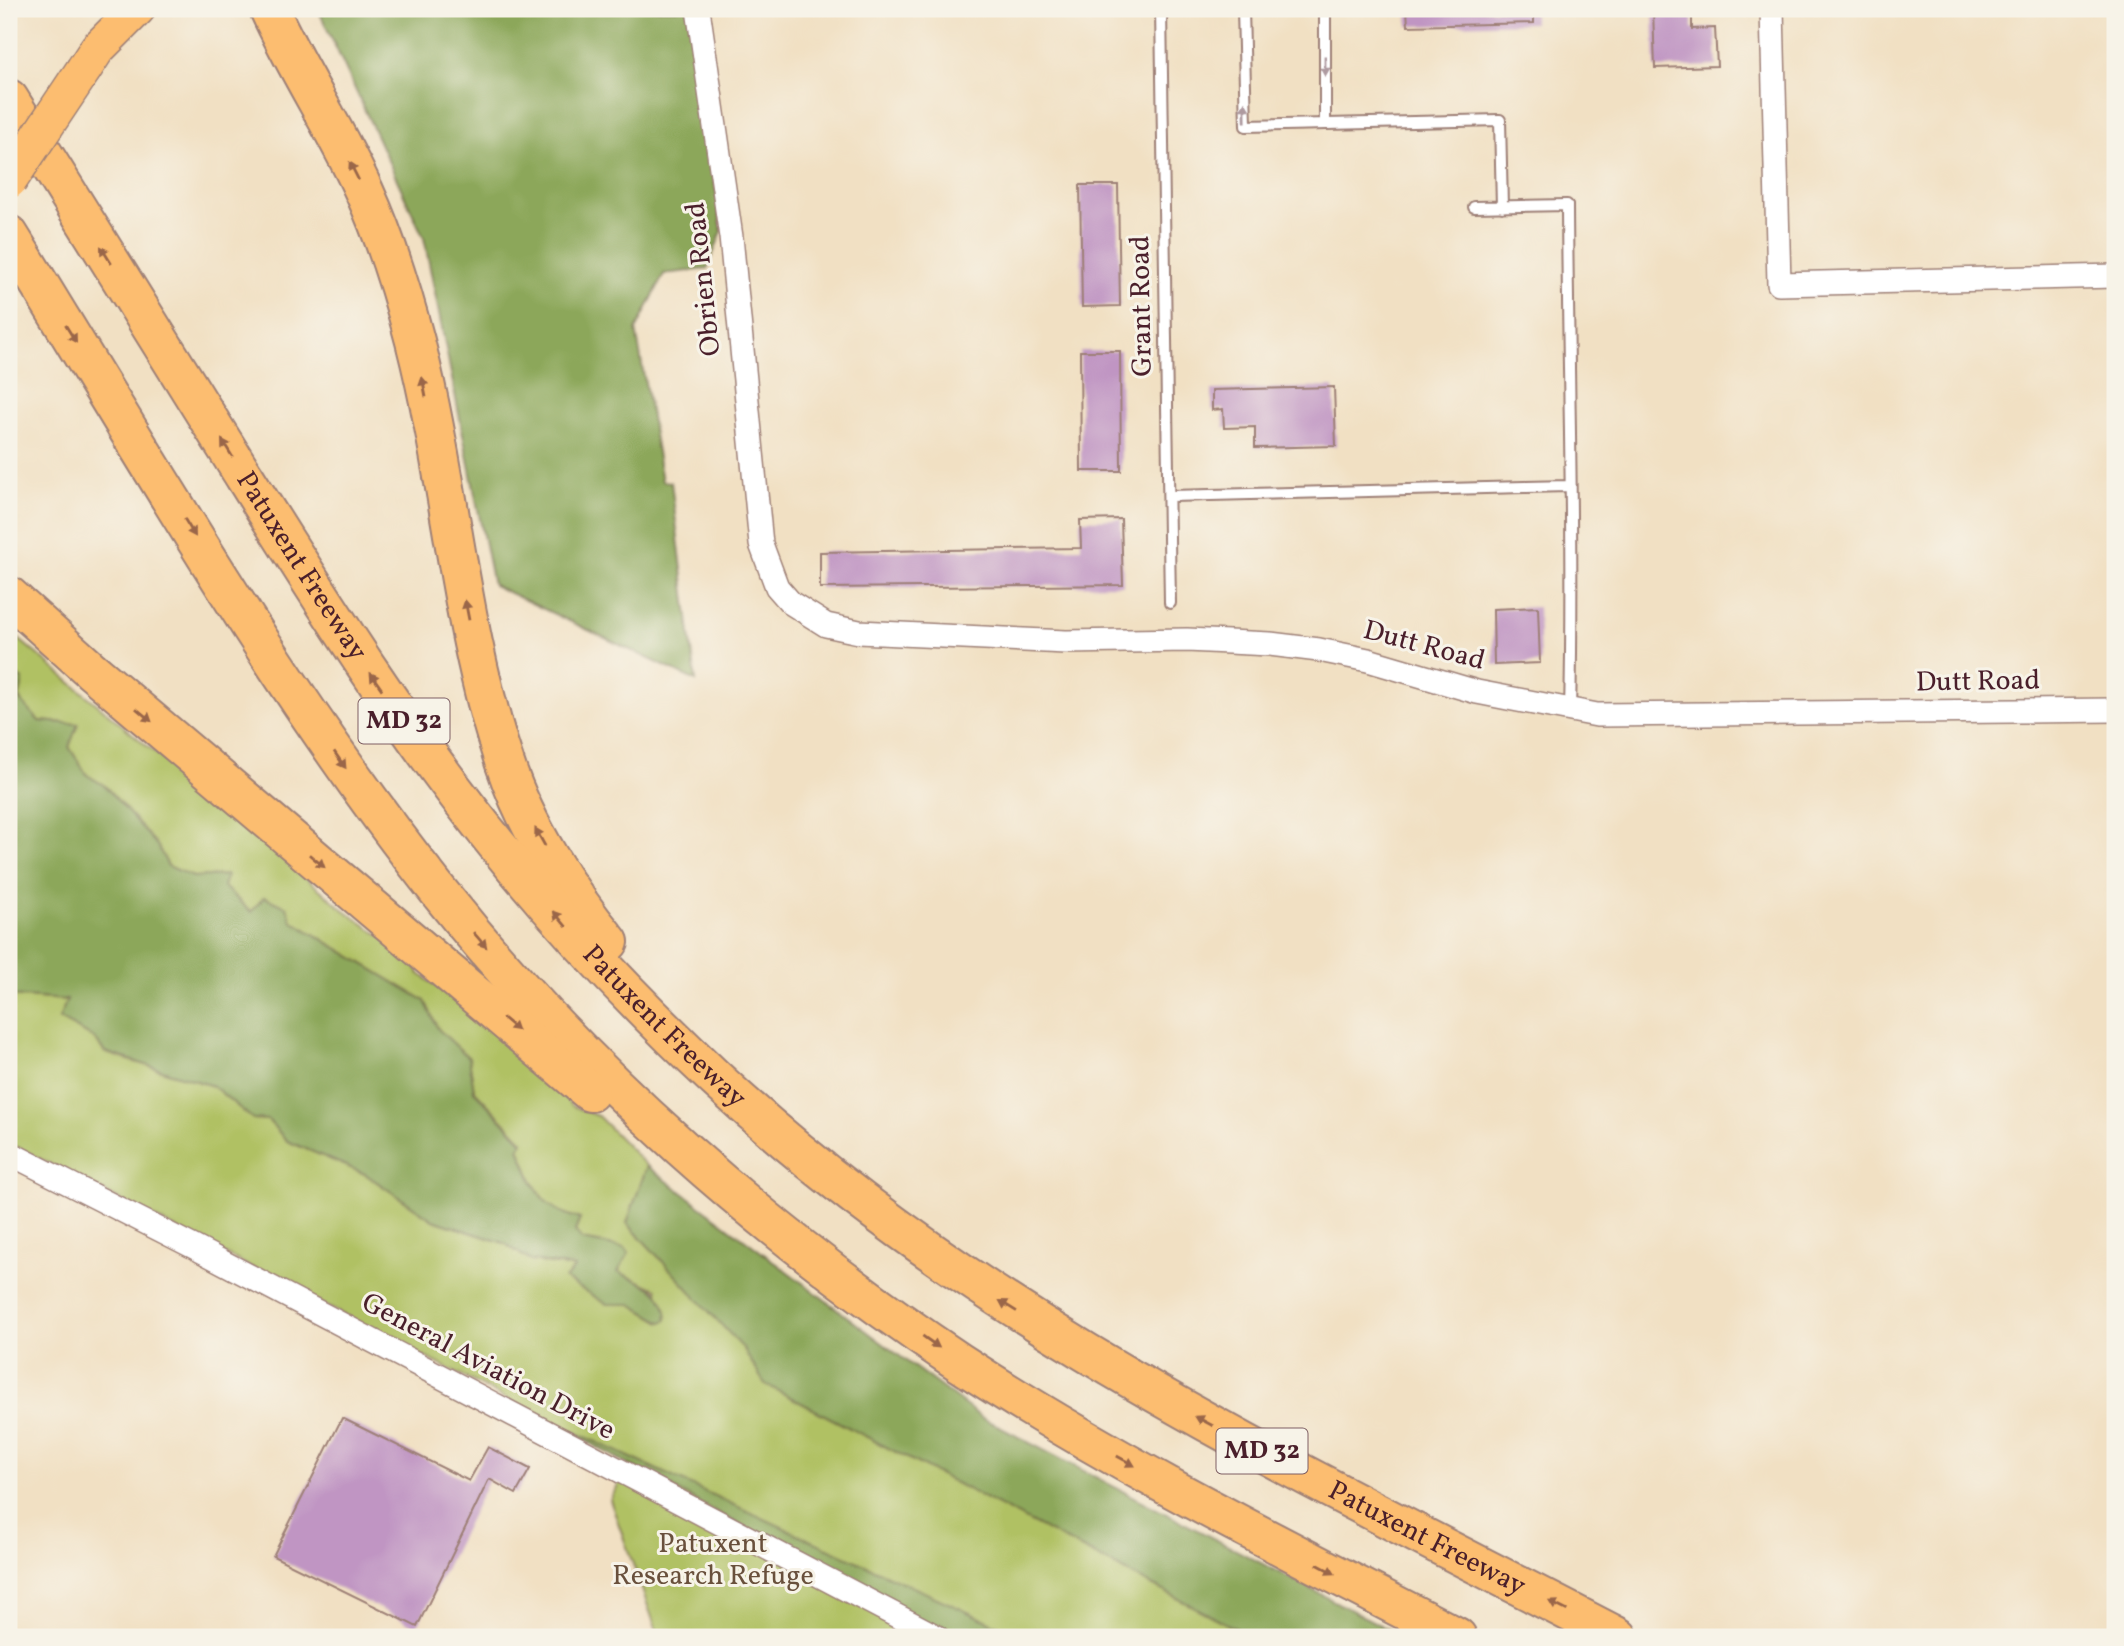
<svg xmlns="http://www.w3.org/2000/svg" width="2124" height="1646" viewBox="0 0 2124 1646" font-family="Vollkorn,serif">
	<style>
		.green { fill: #b0c164; stroke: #7d7048; stroke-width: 2 }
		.forest { fill: #8ca75a; stroke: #6b6342; stroke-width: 2 }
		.building { fill: #c095c3 }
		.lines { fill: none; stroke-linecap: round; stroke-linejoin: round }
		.lane-casing { stroke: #9e8077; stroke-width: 14 }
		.street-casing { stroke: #9e8077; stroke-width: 26 }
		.primary-casing { stroke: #9e8077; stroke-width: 38 }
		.highway-casing { stroke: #9e8077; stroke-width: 42 }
		.lane { stroke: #fff; stroke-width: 10 }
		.street { stroke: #fff; stroke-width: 23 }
		.primary { stroke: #fcbd6f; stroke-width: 35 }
		.highway { stroke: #fcbd6f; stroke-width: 38 }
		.primary-bridge-casing { stroke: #9e8077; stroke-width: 38; stroke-linecap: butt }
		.primary-bridge { stroke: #fcbd6f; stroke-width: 35 }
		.oneway { fill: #ae9aa0 }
		.oneway2 { fill: #9a664a }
		.labels { text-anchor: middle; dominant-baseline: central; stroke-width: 6; stroke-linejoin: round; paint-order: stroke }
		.shield { fill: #f7f3e8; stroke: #7e5f64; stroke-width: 2 }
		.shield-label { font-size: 26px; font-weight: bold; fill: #4a1f2b }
		.street-label { font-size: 28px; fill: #4a1f2b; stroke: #f7f3e8 }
		.park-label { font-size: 28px; fill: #69503c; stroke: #f7f3e8 }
	</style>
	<rect width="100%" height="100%" fill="#f7f3e8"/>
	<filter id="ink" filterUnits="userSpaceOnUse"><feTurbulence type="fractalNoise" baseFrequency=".0143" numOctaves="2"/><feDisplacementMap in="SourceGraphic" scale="14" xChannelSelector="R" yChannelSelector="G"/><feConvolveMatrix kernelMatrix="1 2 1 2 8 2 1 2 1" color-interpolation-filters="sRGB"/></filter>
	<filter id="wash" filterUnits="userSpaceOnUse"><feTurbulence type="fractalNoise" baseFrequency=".00686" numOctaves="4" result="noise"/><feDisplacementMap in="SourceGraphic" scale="28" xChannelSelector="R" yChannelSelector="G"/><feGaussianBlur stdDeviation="1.57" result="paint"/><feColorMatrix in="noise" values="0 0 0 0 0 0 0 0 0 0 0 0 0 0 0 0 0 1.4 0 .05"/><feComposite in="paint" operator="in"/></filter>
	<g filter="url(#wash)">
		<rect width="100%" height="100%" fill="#f1e0c3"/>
		<path class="green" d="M 9,631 L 348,913 L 409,956 L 419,973 L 534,1063 L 572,1106 L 598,1116 L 647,1166 L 627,1223 L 743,1347 L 765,1384 L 1252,1637 L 659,1637 L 610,1500 L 632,1459 L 542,1417 L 9,1143 L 9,996 L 67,1000 L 59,1019 L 94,1038 L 105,1053 L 213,1086 L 253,1119 L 268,1120 L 287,1141 L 365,1174 L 433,1220 L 504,1243 L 531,1261 L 576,1268 L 565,1279 L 607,1304 L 631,1304 L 661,1322 L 657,1289 L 618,1272 L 625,1248 L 582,1240 L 575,1231 L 580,1219 C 537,1207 535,1186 519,1148 L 523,1141 L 474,1090 L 469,1058 L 438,1029 L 425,1001 L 292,921 L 252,912 L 222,886 L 227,875 L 193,877 L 168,866 L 157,845 L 105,786 L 87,775 L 69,747 L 78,724 L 39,721 L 19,699 L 23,681 L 9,665 Z"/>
		<path class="forest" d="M 318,9 L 689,9 L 722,231 L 707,269 L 664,274 L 636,330 L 662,481 L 671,482 L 696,681 L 493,585 L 424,238 Z
			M 9,665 L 23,681 L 19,699 L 39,721 L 78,724 L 69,747 L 87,775 L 105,786 L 157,845 L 168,866 L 193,877 L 227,875 L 223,886 L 251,912 L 264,897 L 287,907 L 292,921 L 425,1001 L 438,1029 L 469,1058 L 474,1091 L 523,1142 L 519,1148 C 535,1187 537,1207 580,1219 L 575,1231 L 582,1240 L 625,1248 L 629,1253 L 618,1272 C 644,1284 666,1288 667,1320 L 662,1322 L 631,1304 L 607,1304 L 565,1279 L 575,1267 L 531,1261 L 504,1243 L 433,1220 L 365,1174 L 287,1141 L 268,1120 L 253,1119 L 213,1086 L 105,1052 L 94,1038 L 59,1019 L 67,1000 L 9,996 Z
			M 647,1166 L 982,1418 L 1403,1637 L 1252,1637 L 765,1384 L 742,1347 L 627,1223 Z
			M 542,1417 L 1005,1629 L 1002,1637 L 946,1637 Z"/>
		<g id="blocks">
			<path class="building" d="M 1407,9 L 1534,9 L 1534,23 L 1408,26 Z
				M 1653,9 L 1692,9 L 1692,29 L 1715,28 L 1717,66 L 1655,68 Z
				M 1080,185 L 1118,185 L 1120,306 L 1082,307 Z
				M 1080,351 L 1120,351 L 1121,471 L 1081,471 Z
				M 1334,387 L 1336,446 L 1255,448 L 1255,427 L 1224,428 L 1223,409 L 1212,410 L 1212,390 Z
				M 1121,519 L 1123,585 L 820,588 L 820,552 L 1081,548 L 1080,520 Z
				M 1538,607 L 1540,663 L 1494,665 L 1493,609 Z
				M 342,1418 L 469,1481 L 488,1447 L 530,1469 L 516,1494 L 489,1479 L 417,1627 L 273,1556 Z"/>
		</g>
	</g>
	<g filter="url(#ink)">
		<use href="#blocks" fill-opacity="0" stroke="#9e8077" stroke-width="2"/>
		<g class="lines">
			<defs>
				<path id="lane" d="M 1161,9 L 1170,603
					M 1243,9 L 1246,126 L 1500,120 L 1502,207
					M 1325,124 L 1325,9
					M 1474,207 L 1567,205 C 1568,374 1574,543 1570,712
					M 1171,496 L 1568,486"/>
				<path id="street" d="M 698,9 L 731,237 L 761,544 L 777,587 L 791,603 L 826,625 L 859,632 L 1066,642 L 1187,640 L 1270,644 L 1319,650 L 1368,660 L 1477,692 L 1597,715 L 2115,710
					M 1772,9 L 1779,284 L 2115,276
					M 9,1153 L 194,1247 L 937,1637"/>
				<path id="primary" d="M 84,69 L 97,49 L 137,9"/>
				<g id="highway">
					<path d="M 269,9 C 297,71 336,129 364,191 C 386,239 402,291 415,341 C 451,481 459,627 505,764 C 526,827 567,891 609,942"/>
					<path id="s1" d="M 9,99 C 85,222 162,345 239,468 C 320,597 401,727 497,845 C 564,928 638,1006 716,1079 C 977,1323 1305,1474 1618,1637"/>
					<path d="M 9,235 C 147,457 276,687 439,892 C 585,1075 765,1233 959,1362 C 1118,1466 1289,1550 1457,1637"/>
					<path d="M 9,596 L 91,670 L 590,1092"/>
				</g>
			</defs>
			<use href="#lane" class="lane-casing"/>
			<use href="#street" class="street-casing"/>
			<use href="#primary" class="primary-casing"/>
			<use href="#highway" class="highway-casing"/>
			<use href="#lane" class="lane"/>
			<use href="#street" class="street"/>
			<use href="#primary" class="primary"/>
			<use href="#highway" class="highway"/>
			<defs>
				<path id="primary-bridge" d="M 9,181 L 84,69"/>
			</defs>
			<use href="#primary-bridge" class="primary-bridge-casing"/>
			<use href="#primary-bridge" class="primary-bridge"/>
		</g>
		<defs><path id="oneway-solid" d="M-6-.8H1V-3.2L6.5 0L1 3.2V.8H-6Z" transform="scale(1.75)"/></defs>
		<g class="oneway">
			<use href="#oneway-solid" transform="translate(1325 66) rotate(90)"/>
			<use href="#oneway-solid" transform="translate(1245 112) rotate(-91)"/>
		</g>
		<g class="oneway2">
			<use href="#oneway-solid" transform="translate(354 171) rotate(-117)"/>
			<use href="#oneway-solid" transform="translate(106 255) rotate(-122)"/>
			<use href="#oneway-solid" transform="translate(71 334) rotate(58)"/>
			<use href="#oneway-solid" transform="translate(424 387) rotate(-101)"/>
			<use href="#oneway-solid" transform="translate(227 448) rotate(-122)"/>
			<use href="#oneway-solid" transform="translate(190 528) rotate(58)"/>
			<use href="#oneway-solid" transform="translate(467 610) rotate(-101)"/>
			<use href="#oneway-solid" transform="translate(376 681) rotate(-125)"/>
			<use href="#oneway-solid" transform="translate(144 715) rotate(40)"/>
			<use href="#oneway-solid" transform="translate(340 760) rotate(55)"/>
			<use href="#oneway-solid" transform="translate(540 837) rotate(-119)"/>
			<use href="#oneway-solid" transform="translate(317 861) rotate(40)"/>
			<use href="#oneway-solid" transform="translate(560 919) rotate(-130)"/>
			<use href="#oneway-solid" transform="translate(480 940) rotate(49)"/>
			<use href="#oneway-solid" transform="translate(510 1024) rotate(40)"/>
			<use href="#oneway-solid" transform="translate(1008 1306) rotate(-148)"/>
			<use href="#oneway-solid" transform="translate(931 1342) rotate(35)"/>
			<use href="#oneway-solid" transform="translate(1204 1421) rotate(-152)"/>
			<use href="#oneway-solid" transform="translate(1126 1461) rotate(29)"/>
			<use href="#oneway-solid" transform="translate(1326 1569) rotate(28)"/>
			<use href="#oneway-solid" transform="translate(1558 1606) rotate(-153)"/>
		</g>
	</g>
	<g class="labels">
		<g class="shield">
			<rect x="358.5" y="698.5" width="91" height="45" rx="5"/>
			<rect x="1216.5" y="1428.5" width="91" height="45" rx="5"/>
		</g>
		<g class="shield-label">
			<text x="404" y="721">MD 32</text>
			<text x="1262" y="1451">MD 32</text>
		</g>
		<g class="street-label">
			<text transform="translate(704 279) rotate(-96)">Obrien Road</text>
			<text transform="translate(1142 306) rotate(-91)">Grant Road</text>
			<text stroke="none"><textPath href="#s1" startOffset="551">Patuxent Freeway</textPath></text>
			<text transform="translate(1424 646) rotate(15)">Dutt Road</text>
			<text transform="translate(1978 682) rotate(-1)">Dutt Road</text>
			<text stroke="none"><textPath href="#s1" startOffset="1139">Patuxent Freeway</textPath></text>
			<text transform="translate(488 1367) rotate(28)">General Aviation Drive</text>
			<text stroke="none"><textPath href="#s1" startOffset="2062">Patuxent Freeway</textPath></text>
		</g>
		<g class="park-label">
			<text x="713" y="1544">Patuxent<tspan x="713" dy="32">Research Refuge</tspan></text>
		</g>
	</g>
	<rect width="2124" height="1646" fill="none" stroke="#f7f3e8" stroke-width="35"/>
</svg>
